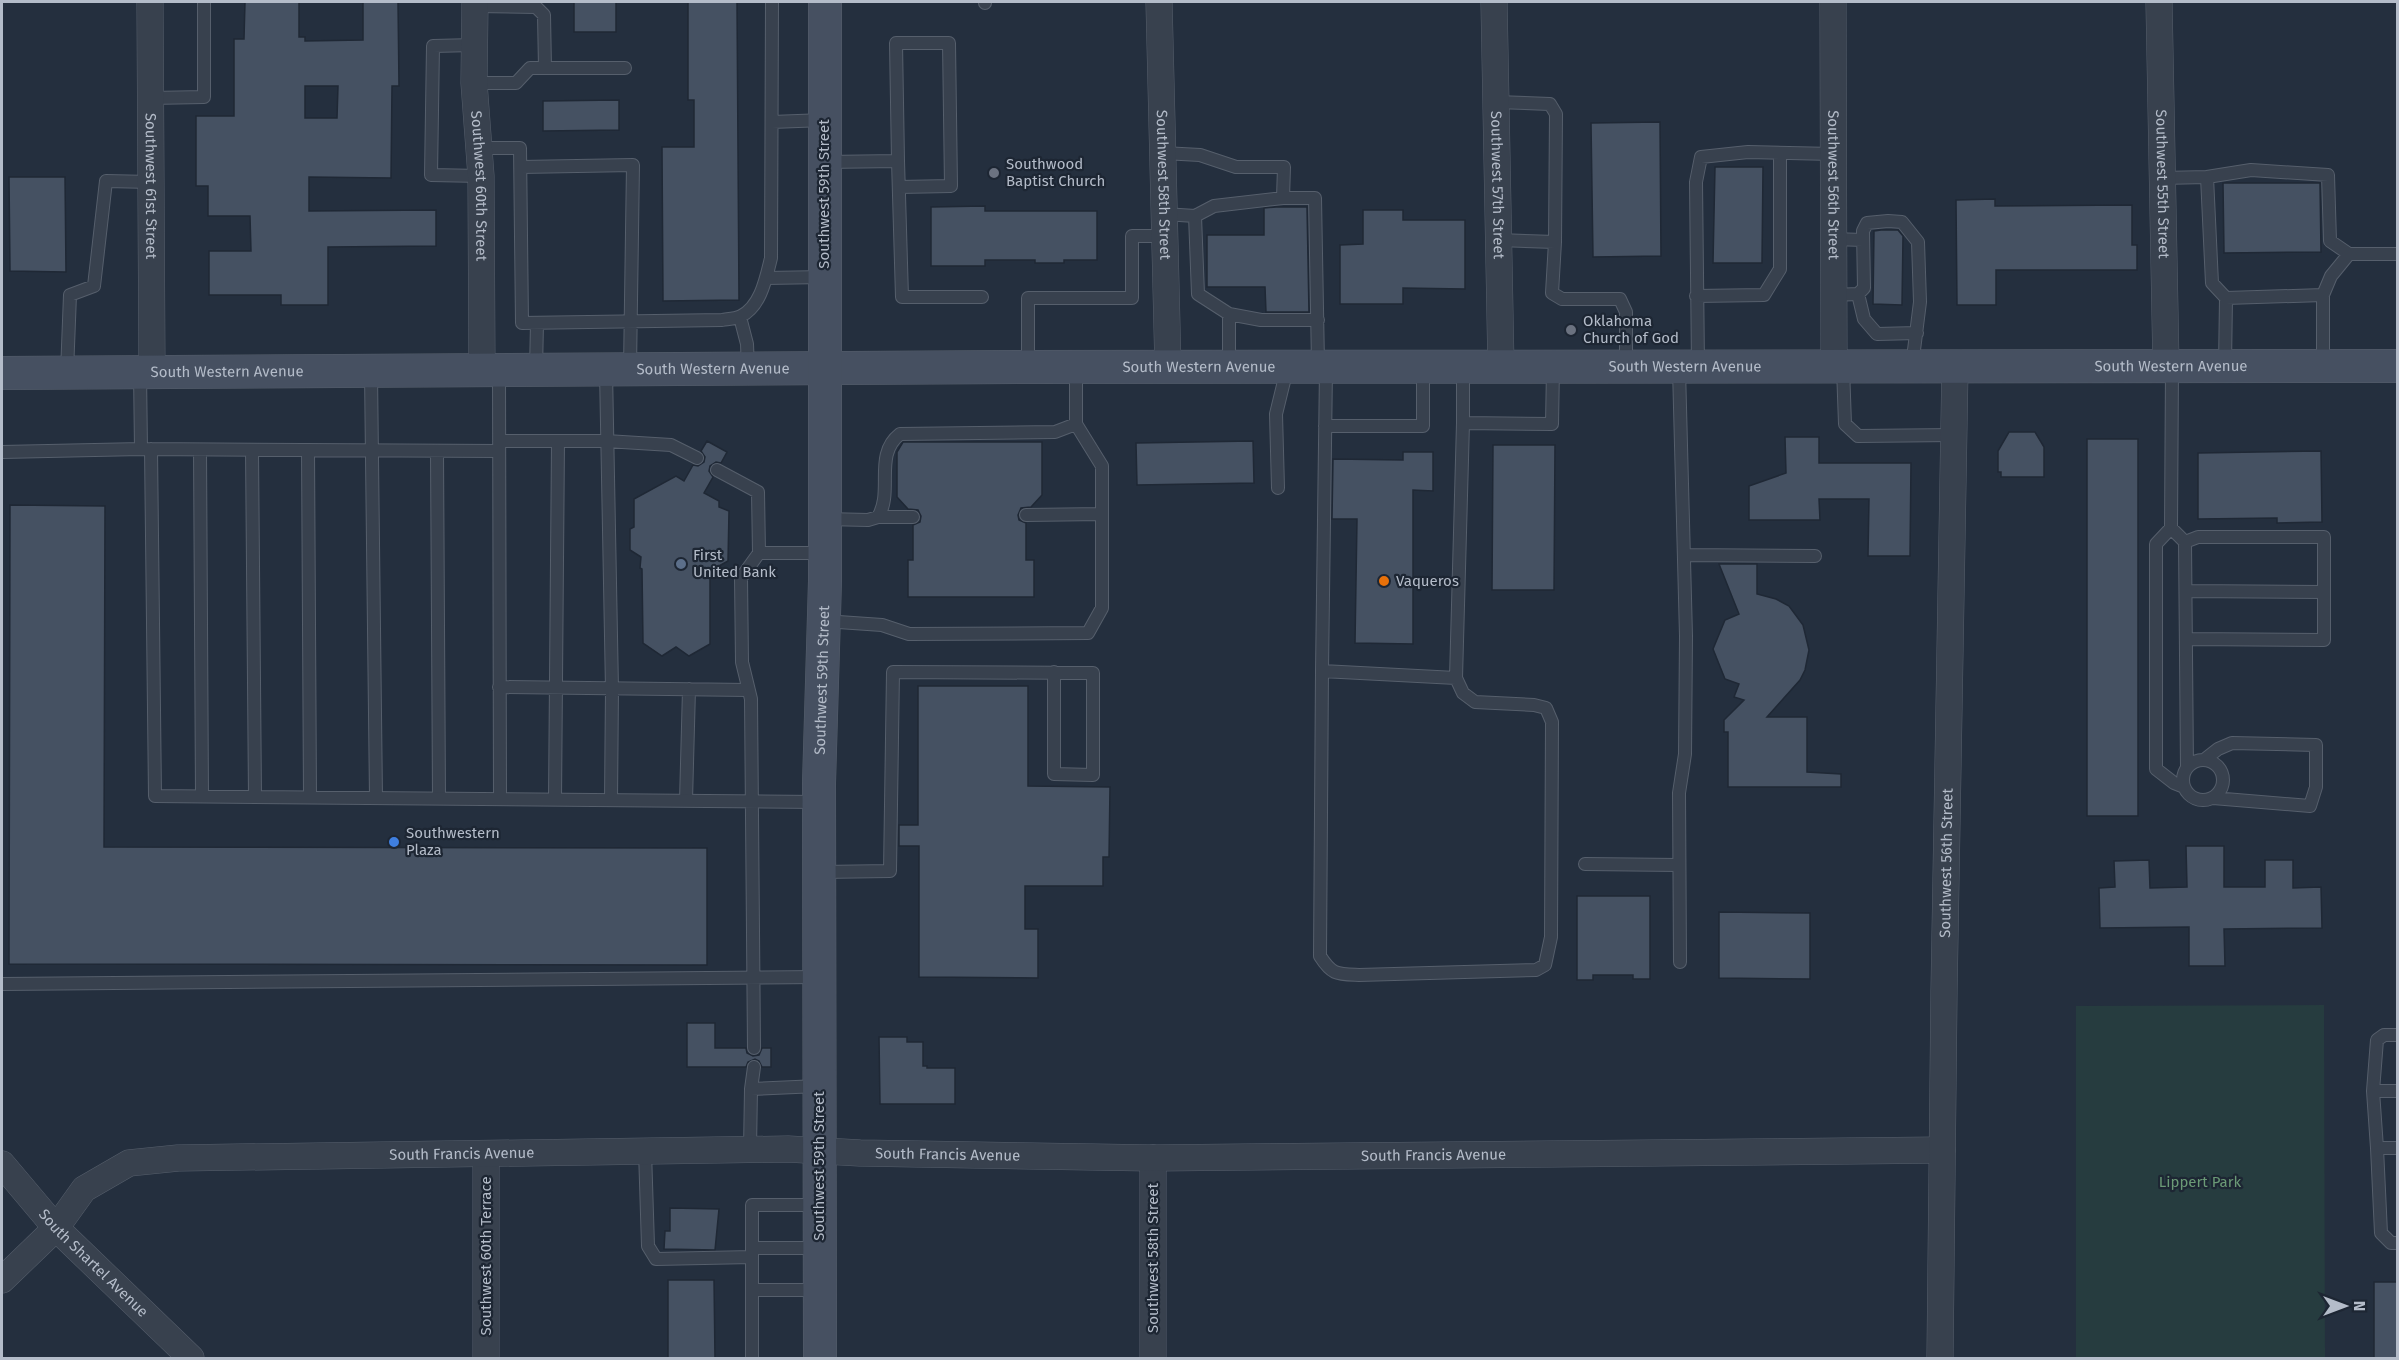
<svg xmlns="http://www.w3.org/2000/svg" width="2399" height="1360" viewBox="0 0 2399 1360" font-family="'Fira Sans',sans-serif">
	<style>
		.green { fill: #263c3f }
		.building { fill: #455162; stroke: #1f2835; stroke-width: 1.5; fill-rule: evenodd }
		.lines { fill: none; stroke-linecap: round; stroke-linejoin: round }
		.service-casing { stroke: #565f6c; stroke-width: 14 }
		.minor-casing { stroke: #565f6c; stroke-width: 27 }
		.secondary-casing { stroke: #565f6c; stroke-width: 34 }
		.service { stroke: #38414e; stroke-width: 12 }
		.minor { stroke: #38414e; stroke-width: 26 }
		.secondary { stroke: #465061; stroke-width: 33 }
		.worship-dot { fill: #6b7280; stroke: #1d2633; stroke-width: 2 }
		.service-dot { fill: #5c6f8a; stroke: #1d2633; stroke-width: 2 }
		.food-dot { fill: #e8710a; stroke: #1d2633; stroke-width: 2 }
		.shop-dot { fill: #3f7fe0; stroke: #1d2633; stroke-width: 2 }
		.labels { text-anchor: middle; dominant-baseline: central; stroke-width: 4.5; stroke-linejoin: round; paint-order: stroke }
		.poi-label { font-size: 15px; fill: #b4bcc9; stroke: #1d2633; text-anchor: start }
		.street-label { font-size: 15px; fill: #b4bcc9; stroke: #1d2633 }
		.park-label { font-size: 15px; fill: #6b9a76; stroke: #1d2633 }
	</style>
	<rect width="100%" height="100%" fill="#242f3e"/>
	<path class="green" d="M 2324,1005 L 2325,1358 L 2076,1358 L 2076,1006 Z"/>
	<path class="building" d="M 245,2 L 299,2 L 299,37 L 305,37 L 305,41 L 363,40 L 363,2 L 398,2 L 399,86 L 392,86 L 391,178 L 309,177 L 309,211 L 436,210 L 436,246 L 328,247 L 328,305 L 281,305 L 281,295 L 209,295 L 209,251 L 251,251 L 250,216 L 208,216 L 208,186 L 196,186 L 196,116 L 234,116 L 234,39 L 244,39 ZM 305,86 L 338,86 L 337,118 L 305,118 Z
		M 574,2 L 616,2 L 616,32 L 574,32 Z
		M 688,2 L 737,2 L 739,300 L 663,301 L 662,147 L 694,147 L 694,100 L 688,100 Z
		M 619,100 L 619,130 L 543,131 L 543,101 Z
		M 1660,122 L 1661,256 L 1593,257 L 1591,123 Z
		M 1715,167 L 1763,167 L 1762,263 L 1713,263 Z
		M 9,177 L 65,177 L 66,272 L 10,271 Z
		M 2223,183 L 2320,183 L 2321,252 L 2224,253 Z
		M 1995,199 L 1995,206 L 2132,205 L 2132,245 L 2137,245 L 2137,270 L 1996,270 L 1996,305 L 1957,305 L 1956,200 Z
		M 985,206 L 985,211 L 1097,211 L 1097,260 L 1064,260 L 1064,263 L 1035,263 L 1035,260 L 985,260 L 985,266 L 931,266 L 931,207 Z
		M 1276,207 L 1307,207 L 1309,312 L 1266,312 L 1265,287 L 1207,287 L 1207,235 L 1264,235 L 1264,208 Z
		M 1363,210 L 1403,210 L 1403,220 L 1465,220 L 1465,289 L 1403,288 L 1403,304 L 1340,304 L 1340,245 L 1363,244 Z
		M 1881,230 L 1898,230 L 1903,236 L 1902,305 L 1873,304 L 1874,231 Z
		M 2009,432 L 2035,432 L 2044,447 L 2044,477 L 2001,477 L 2001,472 L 1998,472 L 1998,451 Z
		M 1785,437 L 1819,437 L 1819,463 L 1911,463 L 1910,556 L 1868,556 L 1869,499 L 1819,499 L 1820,520 L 1749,520 L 1749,486 L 1786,473 Z
		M 2087,439 L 2138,439 L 2138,816 L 2087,816 Z
		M 707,441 L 727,452 L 721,463 L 716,462 L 710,466 L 709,471 L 713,477 L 704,493 L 719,501 L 719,507 L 729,511 L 728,561 L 710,571 L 710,644 L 689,656 L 676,647 L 662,656 L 643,643 L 642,569 L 640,568 L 641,557 L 630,550 L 630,529 L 634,527 L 634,499 L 676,476 L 684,481 L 693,465 L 698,466 L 704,462 L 705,457 L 701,451 Z
		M 1253,441 L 1254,483 L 1137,485 L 1136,443 Z
		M 903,442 L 1042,442 L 1042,495 L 1031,507 L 1021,508 L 1018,515 L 1019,520 L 1026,523 L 1026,560 L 1034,560 L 1034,597 L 908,597 L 908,560 L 913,560 L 913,525 L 920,522 L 921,516 L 918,510 L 908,509 L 897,497 L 897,452 Z
		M 1493,445 L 1555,445 L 1554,590 L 1492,590 Z
		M 2321,451 L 2322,522 L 2277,523 L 2277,518 L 2198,519 L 2198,453 Z
		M 1403,452 L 1433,452 L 1433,491 L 1413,490 L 1413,644 L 1355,643 L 1357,519 L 1332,519 L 1333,459 L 1403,460 Z
		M 10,505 L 105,506 L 104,847 L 707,848 L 707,965 L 9,964 Z
		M 1719,564 L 1757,564 L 1757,594 L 1776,599 L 1789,606 L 1803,625 L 1809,650 L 1805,670 L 1800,680 L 1767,717 L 1807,717 L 1807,772 L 1841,774 L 1841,787 L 1728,787 L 1728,732 L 1724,732 L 1724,720 L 1744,700 L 1734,697 L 1739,684 L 1725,679 L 1713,649 L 1725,620 L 1739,614 Z
		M 918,686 L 1028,686 L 1028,786 L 1110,787 L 1109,857 L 1103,857 L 1103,886 L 1025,886 L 1025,929 L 1038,929 L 1038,978 L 919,977 L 919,846 L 899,846 L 899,825 L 918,825 Z
		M 2186,846 L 2224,846 L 2224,887 L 2265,887 L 2265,860 L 2293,860 L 2293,888 L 2321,887 L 2322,928 L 2224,929 L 2225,966 L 2189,966 L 2189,927 L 2100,928 L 2099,888 L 2115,887 L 2114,861 L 2149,860 L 2150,888 L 2187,887 Z
		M 1577,896 L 1650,896 L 1650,979 L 1633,979 L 1633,975 L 1593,975 L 1593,980 L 1577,980 Z
		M 1719,912 L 1810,913 L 1810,979 L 1719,978 Z
		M 687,1023 L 715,1023 L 715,1048 L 746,1048 L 747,1053 L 753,1056 L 759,1055 L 762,1048 L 771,1048 L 771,1067 L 762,1067 L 759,1061 L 755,1059 L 748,1062 L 746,1067 L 687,1067 Z
		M 879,1037 L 907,1037 L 907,1042 L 923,1042 L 923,1066 L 927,1066 L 927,1068 L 955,1068 L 955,1104 L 880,1104 Z
		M 670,1208 L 719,1209 L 715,1250 L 664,1249 L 665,1231 L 670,1231 Z
		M 668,1280 L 714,1280 L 715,1359 L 668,1359 Z
		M 2374,1282 L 2397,1282 L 2397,1359 L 2374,1359 Z"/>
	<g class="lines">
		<defs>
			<path id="service" d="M 985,3 L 985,2
				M 475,6 L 536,7 L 544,15 L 545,68 L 625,68
				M 474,45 L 433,46 L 431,175 L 481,176
				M 474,83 L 516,83 L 530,68 L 545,68
				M 151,98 L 204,97 L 204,2
				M 1496,102 L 1550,104 L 1556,114 L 1555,242 L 1499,240
				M 772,122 L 824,120
				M 479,148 L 520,148 L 522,323 L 722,320 C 727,319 735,319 741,316 C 761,306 766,278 771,258 L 772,2
				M 1163,153 L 1200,155 L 1236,167 L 1284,167 L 1283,198 L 1315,198 L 1318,364
				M 898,161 L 902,297 L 982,297
				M 825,162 L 898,161 L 896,43 L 949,43 L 951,186 L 899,187
				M 521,167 L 633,165 L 630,368
				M 2207,177 L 2251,170 L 2328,175 L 2330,241 L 2349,254
				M 2162,178 L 2207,177 L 2212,283 L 2226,298 L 2323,295 L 2331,276 L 2349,254 L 2398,254
				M 1164,214 L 1195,216 L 1214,206 L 1283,198
				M 1195,216 L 1198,294 L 1229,314 L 1261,320 L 1318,320
				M 1833,239 L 1863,240
				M 1555,242 L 1552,293 L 1562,299 L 1620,299 L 1626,312 L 1626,365
				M 766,278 L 824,277
				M 1858,294 L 1864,319 L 1877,334 L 1917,333
				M 1833,295 L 1858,294 L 1864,288 L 1863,231 L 1867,223 L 1888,221 L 1902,222 L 1918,242 L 1920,302 L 1912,366
				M 2323,295 L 2323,365
				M 1696,296 L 1764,295 L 1780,269 L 1780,153
				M 1229,314 L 1229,364
				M 740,317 L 747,344 L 748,369
				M 1698,365 L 1696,182 L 1701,157 L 1748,152 L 1833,154
				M 2225,365 L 2226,298
				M 1028,367 L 1028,298 L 1132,298 L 1132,236 L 1165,236
				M 1843,368 L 1845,424 L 1858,436 L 1954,435
				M 2172,368 L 2171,528 L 2185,542 L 2187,768
				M 1326,369 L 1322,671 L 1456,678 L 1463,423
				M 1463,369 L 1463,423 L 1552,424 L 1553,369
				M 1679,369 L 1686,636 L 1685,754 L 1679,793 L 1680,962
				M 536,370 L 537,323
				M 606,371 L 612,689 L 611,800
				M 67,372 L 70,295 L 94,286 L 106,181 L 151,182
				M 499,372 L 500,799
				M 140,373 L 141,449
				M 371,373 L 376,798
				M 1325,426 L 1423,426 L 1423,369
				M 499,441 L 606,441 L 671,445 L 697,458
				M 151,449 L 155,796 L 818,802
				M 200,450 L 202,796
				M 252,450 L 255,797
				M 308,450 L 310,797
				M 437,451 L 439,799
				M 2,452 L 141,449 L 499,451
				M 717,470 L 758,492 L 759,553 L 741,578 L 742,662 L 751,699 L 754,1048
				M 1278,488 L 1276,414 L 1287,369
				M 1026,515 L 1102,514
				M 878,517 L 913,517
				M 826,519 L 868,520 L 878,517 C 894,491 873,455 900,434 L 1055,432 L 1076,424
				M 2171,528 L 2156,544 L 2156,769 L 2174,783 L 2184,787
				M 2185,542 L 2198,537 L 2324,537 L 2324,640 L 2186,639
				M 759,553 L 824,553
				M 1684,555 L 1815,556
				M 2186,591 L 2324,592
				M 824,621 L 882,625 L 909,634 L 1088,633 L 1102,608 L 1102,466 L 1076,424 L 1076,369
				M 1322,671 L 1320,956 C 1332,975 1337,974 1359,975 L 1536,970 L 1545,965 L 1551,937 L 1552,722 L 1546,708 L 1534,705 L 1475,702 L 1463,693 L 1456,678
				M 499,687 L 748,690
				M2183 780a20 20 0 1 1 40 0a20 20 0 1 1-40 0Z
				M 2204,760 L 2218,749 L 2232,743 L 2316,745 L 2316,787 L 2310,806 L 2213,798
				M 555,800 L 558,441
				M 686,801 L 689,689
				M 1585,864 L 1678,865
				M 821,872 L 890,871 L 893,672 L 1093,673 L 1093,775 L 1054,774 L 1054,672
				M 2,984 L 819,977
				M 751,1089 L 818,1086
				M 2373,1091 L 2398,1091
				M 2377,1148 L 2373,1091 L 2377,1040 L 2384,1035 L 2398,1035
				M 2398,1148 L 2377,1148 L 2381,1233 L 2391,1243 L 2398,1243
				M 750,1149 L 751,1089 L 754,1067
				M 645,1151 L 648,1246 L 656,1259 L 752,1257
				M 752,1248 L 818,1248
				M 752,1290 L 819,1290
				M 752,1358 L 752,1205 L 819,1205"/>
			<g id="minor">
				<path id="s1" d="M 150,2 L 152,373"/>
				<path id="s2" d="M 475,2 L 474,83 L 481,176 L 482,371"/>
				<path id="s3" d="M 1159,2 L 1168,368"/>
				<path id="s4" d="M 1494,2 L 1501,367"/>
				<path id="s5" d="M 1833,2 L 1834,367"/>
				<path id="s6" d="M 2159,2 L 2166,366"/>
				<path d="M 486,1154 L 486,1358"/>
				<path d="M 1153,1158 L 1153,1358"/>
				<path id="s7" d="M 2,1164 L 56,1228 L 191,1358"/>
				<path id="s8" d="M 2,1280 L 56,1228 L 84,1189 L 129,1163 L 178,1158 L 788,1149 L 860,1153 L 1153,1158 L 1942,1150"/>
				<path id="s9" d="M 1940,1358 L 1944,992 L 1955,367"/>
			</g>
			<g id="secondary">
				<path id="s10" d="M 2,373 L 1017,367 L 2398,366"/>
				<path id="s11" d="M 820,1358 L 819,783 L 825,581 L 825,2"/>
			</g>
		</defs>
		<use href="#service" class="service-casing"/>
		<use href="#minor" class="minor-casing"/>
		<use href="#secondary" class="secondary-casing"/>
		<use href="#service" class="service"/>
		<use href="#minor" class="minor"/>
		<use href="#secondary" class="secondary"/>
	</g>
	<g class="worship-dot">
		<circle cx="994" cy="173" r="6"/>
		<circle cx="1571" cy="330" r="6"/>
	</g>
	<circle class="service-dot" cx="681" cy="564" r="6"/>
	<circle class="food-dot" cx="1384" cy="581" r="6"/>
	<circle class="shop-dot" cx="394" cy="842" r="6"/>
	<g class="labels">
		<g class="poi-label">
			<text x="1006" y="164">Southwood<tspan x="1006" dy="17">Baptist Church</tspan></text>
			<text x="1583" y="321">Oklahoma<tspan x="1583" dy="17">Church of God</tspan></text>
			<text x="693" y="555">First<tspan x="693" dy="17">United Bank</tspan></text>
			<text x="1396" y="581">Vaqueros</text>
			<text x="406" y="833">Southwestern<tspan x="406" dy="17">Plaza</tspan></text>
		</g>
		<g class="street-label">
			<text stroke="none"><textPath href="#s4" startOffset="183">Southwest 57th Street</textPath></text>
			<text stroke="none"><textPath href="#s5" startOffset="183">Southwest 56th Street</textPath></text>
			<text stroke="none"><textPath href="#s6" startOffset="182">Southwest 55th Street</textPath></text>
			<text stroke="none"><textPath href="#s3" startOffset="183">Southwest 58th Street</textPath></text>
			<text stroke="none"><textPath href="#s2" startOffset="184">Southwest 60th Street</textPath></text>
			<text stroke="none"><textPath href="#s1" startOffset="184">Southwest 61st Street</textPath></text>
			<text transform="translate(824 194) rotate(-90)">Southwest 59th Street</text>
			<text stroke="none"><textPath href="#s10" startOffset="2169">South Western Avenue</textPath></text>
			<text stroke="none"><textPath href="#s10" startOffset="1683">South Western Avenue</textPath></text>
			<text stroke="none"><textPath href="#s10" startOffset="1197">South Western Avenue</textPath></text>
			<text stroke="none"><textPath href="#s10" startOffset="711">South Western Avenue</textPath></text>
			<text stroke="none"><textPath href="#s10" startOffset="225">South Western Avenue</textPath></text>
			<text stroke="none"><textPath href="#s11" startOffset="678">Southwest 59th Street</textPath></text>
			<text stroke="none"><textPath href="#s9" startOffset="495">Southwest 56th Street</textPath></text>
			<text stroke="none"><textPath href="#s8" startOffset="508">South Francis Avenue</textPath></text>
			<text stroke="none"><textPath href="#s8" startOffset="994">South Francis Avenue</textPath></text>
			<text stroke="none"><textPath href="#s8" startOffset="1480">South Francis Avenue</textPath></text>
			<text transform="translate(819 1166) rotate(-90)">Southwest 59th Street</text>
			<text transform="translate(486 1256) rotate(-90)">Southwest 60th Terrace</text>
			<text transform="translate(1153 1258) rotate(-90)">Southwest 58th Street</text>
			<text stroke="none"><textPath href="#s7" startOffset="135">South Shartel Avenue</textPath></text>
		</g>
		<g class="park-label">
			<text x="2200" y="1182">Lippert Park</text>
		</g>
	</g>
	<rect width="2399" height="1360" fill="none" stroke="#b4bcc9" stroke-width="6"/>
	<g transform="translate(2345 1306) rotate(90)" stroke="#1d2633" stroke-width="4.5" paint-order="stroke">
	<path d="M0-4.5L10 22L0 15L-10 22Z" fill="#b4bcc9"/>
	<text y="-9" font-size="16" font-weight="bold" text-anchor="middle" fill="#b4bcc9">N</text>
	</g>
</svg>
